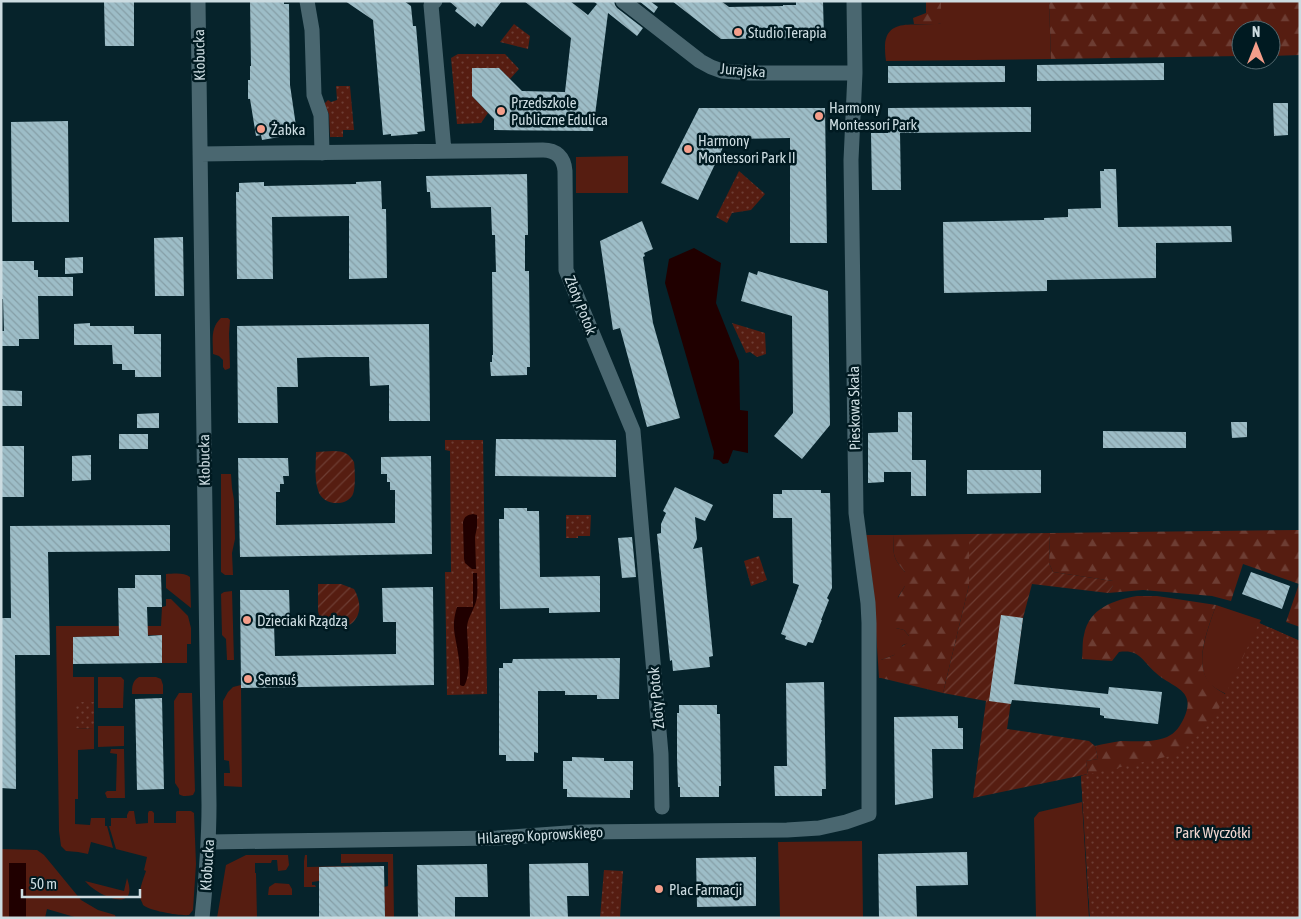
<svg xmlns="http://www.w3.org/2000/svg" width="1301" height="919" viewBox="0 0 1301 919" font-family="'Asap Condensed',sans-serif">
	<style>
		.grass { fill: #561d11 }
		.forest { fill: url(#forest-firs) }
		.park { fill: url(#park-dots) }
		.garden { fill: url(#garden-furrows) }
		.water { fill: #200000 }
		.building { fill: url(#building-back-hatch) }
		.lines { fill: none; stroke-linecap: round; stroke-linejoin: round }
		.minor { stroke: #4a6770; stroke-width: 15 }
		.poi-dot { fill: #f49e8a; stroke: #001a21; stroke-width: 2 }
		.labels { text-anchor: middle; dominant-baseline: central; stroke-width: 5; stroke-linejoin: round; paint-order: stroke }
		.poi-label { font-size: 15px; fill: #ccdce1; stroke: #001a21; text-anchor: start }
		.street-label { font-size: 15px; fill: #ccdce1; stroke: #001a21 }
		.park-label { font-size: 15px; fill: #f2d7d1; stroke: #001a21 }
	</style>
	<defs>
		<pattern id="forest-firs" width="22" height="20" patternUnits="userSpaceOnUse" patternTransform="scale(1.25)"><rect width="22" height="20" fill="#561d11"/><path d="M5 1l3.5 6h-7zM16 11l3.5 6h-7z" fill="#6d3d33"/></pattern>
		<pattern id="park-dots" width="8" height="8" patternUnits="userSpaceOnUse" patternTransform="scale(1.25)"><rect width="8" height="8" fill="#561d11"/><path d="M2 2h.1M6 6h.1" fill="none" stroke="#6d3d33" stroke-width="1.8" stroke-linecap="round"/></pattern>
		<pattern id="garden-furrows" width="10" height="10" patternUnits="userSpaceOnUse" patternTransform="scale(1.25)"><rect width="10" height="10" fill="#561d11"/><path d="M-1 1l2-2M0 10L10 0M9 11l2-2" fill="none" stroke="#6d3d33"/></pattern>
		<pattern id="building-back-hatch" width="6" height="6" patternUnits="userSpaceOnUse" patternTransform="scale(1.25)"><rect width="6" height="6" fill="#9dbdc7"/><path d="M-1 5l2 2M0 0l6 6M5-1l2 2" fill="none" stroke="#859ea6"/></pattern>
	</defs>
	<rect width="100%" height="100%" fill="#06232b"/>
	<path class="grass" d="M 941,1 L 1049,1 L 1051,59 L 886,61 C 885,55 885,50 885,45 C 887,14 922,29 941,23 Z
		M 628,156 L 628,193 L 576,193 L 576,157 Z
		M 221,318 L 228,318 L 230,320 L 229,334 L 230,368 L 228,369 L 225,370 L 223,367 L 223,360 L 219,356 L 213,354 C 213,341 210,328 221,318 Z
		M 221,474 L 231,474 L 232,488 L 234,500 L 235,539 L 232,553 L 233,575 L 225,575 L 221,572 Z
		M 866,535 L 894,535 C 893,554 892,557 905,572 L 905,586 L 898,597 L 896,628 L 904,630 L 909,636 L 909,643 L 903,645 L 894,655 L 881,660 L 881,678 L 879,678 L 873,586 Z
		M 166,574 C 173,574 184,572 190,577 L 191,608 L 166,588 Z
		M 232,591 L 234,660 L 227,660 L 226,639 L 222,635 L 221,594 L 224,592 Z
		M 166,599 L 171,599 L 188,616 L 191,628 L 191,644 L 187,644 L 187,663 L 162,663 L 161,635 L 73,637 L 73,677 L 94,677 L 94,702 L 76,702 L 76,728 L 94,729 L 94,749 L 78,750 L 78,799 L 75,799 L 75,824 L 90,825 L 91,818 L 105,818 L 105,826 L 107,826 L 113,848 L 91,842 L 88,854 L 78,852 L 66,851 L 61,846 L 59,831 L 56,626 L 161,626 L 162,607 L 166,606 Z
		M 1216,605 L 1261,620 L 1226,694 C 1220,691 1213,687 1209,683 C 1193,662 1209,627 1216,605 Z
		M 98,677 L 121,677 L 124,680 L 123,708 L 98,708 Z
		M 139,677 L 156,677 L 161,679 L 163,685 L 163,694 L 132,694 C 132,687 132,681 139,677 Z
		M 241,685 L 242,787 L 224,786 L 224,773 L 230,773 L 229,761 L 224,760 L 223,701 L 228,692 L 233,687 Z
		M 179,693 L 192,693 L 195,791 L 193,795 C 188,796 182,797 179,794 L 179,789 L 175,783 L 174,701 Z
		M 98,726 L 124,726 L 124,746 L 98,747 Z
		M 111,749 L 124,749 L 125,798 L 107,798 L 105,793 L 107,791 L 116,791 L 117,754 L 110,753 Z
		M 1082,802 L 1089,918 L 1036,918 L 1034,818 L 1039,812 Z
		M 129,811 L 134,811 L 136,824 L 148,823 L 148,813 L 149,811 L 152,811 L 154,813 L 154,823 L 176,823 L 176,812 L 177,811 L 191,811 L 194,813 L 196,864 L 193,910 L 189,915 C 180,916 150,911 143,905 C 143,904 140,898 140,898 C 138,892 144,877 146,871 L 144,870 L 147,857 L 116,849 L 109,826 L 111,826 L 111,818 L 127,818 L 127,815 Z
		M 862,841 L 863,918 L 780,918 L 778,842 Z
		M 1,849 L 37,850 L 44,855 L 81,900 L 98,910 L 115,915 L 116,918 L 78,918 L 47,909 L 45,918 L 1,918 Z
		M 341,854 L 393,854 L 394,918 L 385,918 L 384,887 L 388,886 L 388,862 L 341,863 Z
		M 246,855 L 288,855 L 289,865 L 286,870 L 278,871 L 277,860 L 272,860 L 271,863 L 255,863 L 255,873 L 256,873 L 257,918 L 217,918 L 226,865 Z
		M 305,855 L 307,855 L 307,867 L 352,866 L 352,867 L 319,867 L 319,881 L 312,882 L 312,885 L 315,885 L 316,887 L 304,887 L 304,861 Z
		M 127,878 C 140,915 97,896 85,881 L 124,891 Z
		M 275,883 L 289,884 L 292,889 L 292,895 L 268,895 L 269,887 Z"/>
	<path class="forest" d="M 926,1 L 941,1 L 941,23 L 935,25 L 914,24 L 913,18 L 926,13 Z
		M 1049,1 L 1300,1 L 1300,55 L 1271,56 L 1271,30 L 1241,30 L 1241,56 L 1051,59 Z
		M 1300,530 L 1300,627 L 1286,622 L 1299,584 L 1243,564 L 1231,601 L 1212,596 L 1143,590 L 1108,593 L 1113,586 L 1113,581 L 1053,572 L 1049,563 L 1050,533 Z
		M 969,534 L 969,585 L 943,693 L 881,678 L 881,660 L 894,655 L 896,650 L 909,642 L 909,636 L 904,630 L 896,628 L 893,606 L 905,586 L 905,572 C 892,557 893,554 894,535 Z
		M 1137,596 L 1157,596 L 1216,605 C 1209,627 1193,661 1209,682 C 1213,687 1220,691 1225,694 L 1259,623 L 1300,641 L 1300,918 L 1090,918 L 1081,776 L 1088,774 L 1086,761 L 1098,759 L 1095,746 C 1103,744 1113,742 1121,741 C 1137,741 1151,743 1167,737 C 1176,733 1180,726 1184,718 C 1197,689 1172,688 1156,673 C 1142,661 1140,649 1119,652 L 1112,661 L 1082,659 C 1083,651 1082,642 1084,635 C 1089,608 1114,600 1137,596 Z"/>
	<path class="park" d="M 514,24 L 530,36 L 528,49 L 500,42 Z
		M 458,54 L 505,54 L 519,69 L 510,79 L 499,68 L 472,68 L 472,96 L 488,113 L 481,123 L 457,124 L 451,58 Z
		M 336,86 L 350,86 L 354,130 L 343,130 L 343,137 L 330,137 L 329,114 L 324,104 L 328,100 L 331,102 L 337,100 Z
		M 739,171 L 765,194 L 751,210 L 732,213 L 727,223 L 716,217 Z
		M 732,323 L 765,333 L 766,354 L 757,357 L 750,352 L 746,353 Z
		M 445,440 L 483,440 L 487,694 L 447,695 L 445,572 L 451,572 L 450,451 L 445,450 Z
		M 566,515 L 591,515 L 590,536 L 578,536 L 578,538 L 566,538 Z
		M 759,556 L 767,580 L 751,586 L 744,561 Z
		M 1259,623 L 1300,641 L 1300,918 L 1090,918 L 1081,776 L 1174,755 L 1200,734 L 1214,719 Z
		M 76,702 L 94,702 L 94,729 L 76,728 Z
		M 604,870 L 623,871 L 620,918 L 600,918 Z"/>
	<path class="garden" d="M 316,452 C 325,452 339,449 347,454 C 350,456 352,459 354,462 C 355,469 356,491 352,496 C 343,508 321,504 318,490 C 314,478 316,464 316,452 Z
		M 1050,533 L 1049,563 L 1053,572 L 1113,581 L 1113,586 L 1108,593 L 1032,584 L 1023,618 L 1007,729 L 1089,741 L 1095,746 L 1098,759 L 1086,761 L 1088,774 L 973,798 L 986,701 L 943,693 L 969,585 L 969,534 Z
		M 318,584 L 341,584 L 354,589 C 376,628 323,643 318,611 Z"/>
	<path class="water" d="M 694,248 L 721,263 L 716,303 L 739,361 L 740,410 L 748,411 L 748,453 L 733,450 L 728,463 L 723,464 L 719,460 L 713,459 L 714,452 L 665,283 L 669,259 Z
		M 473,514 L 477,515 L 477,527 L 475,537 L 476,569 L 472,569 L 465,563 L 464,559 L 463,522 C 465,516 467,515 473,514 Z
		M 473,573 L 477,573 C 477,583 479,598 474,607 C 471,615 468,618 467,627 C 467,641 472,675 464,686 L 462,686 L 460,685 C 460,674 460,664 458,653 C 455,633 451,627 457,607 L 473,607 Z
		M 9,863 L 26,863 L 26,918 L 9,918 Z"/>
	<path class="building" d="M 104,1 L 134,1 L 134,46 L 105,46 Z
		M 250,1 L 284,1 L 284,4 L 289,4 L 290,85 L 296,126 L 293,126 L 293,136 L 285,136 L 262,140 L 261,135 L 256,136 L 250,99 L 248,99 L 248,80 L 250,80 L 250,66 L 251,66 Z
		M 345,1 L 404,1 L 411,6 L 413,26 L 416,26 L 425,131 L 417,132 L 418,134 L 391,136 L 391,134 L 383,135 L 373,20 Z
		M 449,1 L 502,1 L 482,27 L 477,23 L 475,27 L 455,11 L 457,8 Z
		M 524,1 L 570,1 L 588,15 L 597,4 L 593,1 L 614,1 L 615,5 L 617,8 L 643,28 L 637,36 L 608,13 L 593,131 L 494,130 L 494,119 L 472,96 L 472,68 L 499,68 L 522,91 L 565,92 L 571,38 Z
		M 639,1 L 650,1 L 658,7 L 654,13 Z
		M 672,1 L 721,1 L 729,7 L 783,6 L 783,5 L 796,5 L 796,1 L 823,1 L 824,38 L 721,39 Z
		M 1164,63 L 1164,80 L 1037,81 L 1037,65 Z
		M 888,66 L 1005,66 L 1005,82 L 888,83 Z
		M 1273,103 L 1288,103 L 1288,135 L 1274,136 Z
		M 1031,107 L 1031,132 L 900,133 L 901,190 L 872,190 L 871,133 L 888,133 L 888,108 Z
		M 699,108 L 825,108 L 827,243 L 790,243 L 790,138 L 727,139 L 698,200 L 661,183 Z
		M 68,121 L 69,222 L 12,222 L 11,122 Z
		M 1104,169 L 1116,169 L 1118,227 L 1231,226 L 1232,242 L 1156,243 L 1156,278 L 1047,280 L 1047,291 L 944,293 L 943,222 L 1044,220 L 1044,218 L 1068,217 L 1068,209 L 1101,208 L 1100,171 L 1104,171 Z
		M 527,174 L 528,235 L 525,235 L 525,271 L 529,271 L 530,367 L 527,367 L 527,375 L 491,376 L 490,362 L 492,362 L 492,355 L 493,355 L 492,272 L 496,272 L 495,235 L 492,235 L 491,207 L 431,208 L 430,192 L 427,192 L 426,176 Z
		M 381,181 L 382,209 L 386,209 L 387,278 L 349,279 L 349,216 L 272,217 L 273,279 L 237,279 L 236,192 L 239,192 L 239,183 L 264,182 L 264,186 L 356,184 L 356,182 Z
		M 642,221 L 653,249 L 644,253 L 645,256 L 643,257 L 653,323 L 680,418 L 647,427 L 620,328 L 613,330 L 600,241 Z
		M 183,237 L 184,296 L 155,296 L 154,238 Z
		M 83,257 L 83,273 L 65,274 L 65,258 Z
		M 1,261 L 34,261 L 34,270 L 38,270 L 38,277 L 73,277 L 73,296 L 38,296 L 39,339 L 19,339 L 19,346 L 1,346 L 1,331 L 4,331 L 3,299 L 1,299 Z
		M 758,271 L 828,291 L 830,425 L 802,459 L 774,436 L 793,413 L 792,316 L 741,301 L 749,272 L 757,275 Z
		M 90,323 L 90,326 L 134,326 L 134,334 L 161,334 L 161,377 L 135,377 L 135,370 L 122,370 L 122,364 L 113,364 L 112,345 L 74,345 L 74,324 Z
		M 429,324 L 430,421 L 389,421 L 389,385 L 370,386 L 369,357 L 327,357 L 297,358 L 298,387 L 277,387 L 278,423 L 238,423 L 237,326 Z
		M 1,390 L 22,391 L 22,406 L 1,406 Z
		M 898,412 L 912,412 L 912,460 L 926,460 L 926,496 L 911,496 L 911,472 L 884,472 L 884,482 L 868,483 L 868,433 L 898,432 Z
		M 159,413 L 159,428 L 137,428 L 137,414 Z
		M 1231,422 L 1247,422 L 1247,437 L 1232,438 Z
		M 1103,431 L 1186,432 L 1186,448 L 1103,448 Z
		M 119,434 L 148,434 L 148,449 L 119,449 Z
		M 496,439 L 616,440 L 616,477 L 495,476 Z
		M 1,446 L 24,446 L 24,497 L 1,497 Z
		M 91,455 L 91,480 L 72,481 L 72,456 Z
		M 431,456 L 432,554 L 240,557 L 238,458 L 288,458 L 289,476 L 283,476 L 284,484 L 280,484 L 280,492 L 276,492 L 276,525 L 395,523 L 395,490 L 390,490 L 390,482 L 387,482 L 387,474 L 381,474 L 381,457 Z
		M 967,470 L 1041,470 L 1041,493 L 967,494 Z
		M 675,487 L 713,505 L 705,521 L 695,517 L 697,539 L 693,549 L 702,547 L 713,656 L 709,657 L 710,667 L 673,671 L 672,660 L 670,661 L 657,534 L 661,533 L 661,524 L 666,513 L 663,511 Z
		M 782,490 L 821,490 L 821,493 L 830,493 L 832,588 L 827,598 L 829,600 L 821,620 L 822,620 L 813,643 L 808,642 L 806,646 L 785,639 L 786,636 L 781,634 L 799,585 L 793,583 L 792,518 L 773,518 L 773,494 L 782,494 Z
		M 504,508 L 527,508 L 527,511 L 539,511 L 540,577 L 600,576 L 600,612 L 549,613 L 549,608 L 500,609 L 499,519 L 504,519 Z
		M 170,525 L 170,551 L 48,552 L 50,655 L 15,655 L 16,789 L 1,788 L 1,618 L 11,618 L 10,526 Z
		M 632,537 L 636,577 L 622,578 L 618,538 Z
		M 1251,572 L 1290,586 L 1282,609 L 1242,594 Z
		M 135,575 L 161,575 L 162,607 L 147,607 L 148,636 L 162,635 L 162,663 L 73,664 L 73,637 L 119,636 L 118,588 L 135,588 Z
		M 433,587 L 434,685 L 241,688 L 240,590 L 289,590 L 290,624 L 274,624 L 275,656 L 396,654 L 396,622 L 383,622 L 382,588 Z
		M 1001,615 L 1023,618 L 1014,684 L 1108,694 L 1109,687 L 1162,692 L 1158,724 L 1104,718 L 1104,716 L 1100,715 L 1100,708 L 1012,700 L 1011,704 L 989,701 Z
		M 620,658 L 619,699 L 597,699 L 597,695 L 565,695 L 565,691 L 538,691 L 538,753 L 534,752 L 534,761 L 506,761 L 506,755 L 499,755 L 499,668 L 503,668 L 503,663 L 512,663 L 513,659 Z
		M 824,682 L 826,789 L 822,789 L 822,796 L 775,796 L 774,766 L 787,766 L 786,683 Z
		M 162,698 L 164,789 L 137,790 L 135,699 Z
		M 679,705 L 717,705 L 717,714 L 720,714 L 721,786 L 719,786 L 719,797 L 680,797 L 680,787 L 678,787 L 677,758 L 677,713 L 679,713 Z
		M 958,716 L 958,728 L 963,728 L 963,749 L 932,749 L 933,798 L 895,805 L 894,717 Z
		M 572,757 L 604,758 L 604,761 L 633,761 L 633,790 L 630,790 L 630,798 L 567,797 L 567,789 L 563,789 L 563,761 L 572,761 Z
		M 967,852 L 968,885 L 916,886 L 917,918 L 879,918 L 878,854 Z
		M 756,857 L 756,906 L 697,907 L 696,858 Z
		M 588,863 L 589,896 L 567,896 L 568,918 L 530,918 L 529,864 Z
		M 487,864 L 488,897 L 455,897 L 455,918 L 418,918 L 417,865 Z
		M 384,866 L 385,918 L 319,918 L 319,867 Z"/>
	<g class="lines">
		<path class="minor" d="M 198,1 L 209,805 C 209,843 206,880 202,918
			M 307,1 L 312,30 L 314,95 L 321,115 L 322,153
			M 435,1 L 431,5 L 444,151
			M 623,1 L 700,61 L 711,67 L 722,71 L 750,73 L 855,73
			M 200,154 L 543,150 C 556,150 564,157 565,171 L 566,270 L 633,431 L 661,754 L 662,807
			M 209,842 L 497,838 L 581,832 L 787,830 L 819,828 L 846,822 L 869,814 L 869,623 L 868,603 L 856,513 L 851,160 L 855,73 L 854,1"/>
	</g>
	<g class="poi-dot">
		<circle cx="738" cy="32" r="5"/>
		<circle cx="501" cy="111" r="5"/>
		<circle cx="819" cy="116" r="5"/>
		<circle cx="261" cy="129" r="5"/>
		<circle cx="688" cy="149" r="5"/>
		<circle cx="247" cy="620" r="5"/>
		<circle cx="248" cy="679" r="5"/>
		<circle cx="659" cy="889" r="5"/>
	</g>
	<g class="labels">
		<g class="poi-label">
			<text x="748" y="32">Studio Terapia</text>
			<text x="511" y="102">Przedszkole<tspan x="511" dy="17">Publiczne Edulica</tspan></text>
			<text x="829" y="107">Harmony<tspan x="829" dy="17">Montessori Park</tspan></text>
			<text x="271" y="129">Żabka</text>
			<text x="698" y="140">Harmony<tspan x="698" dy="17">Montessori Park II</tspan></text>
			<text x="257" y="620">Dzieciaki Rządzą</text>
			<text x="258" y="679">Sensuś</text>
			<text x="669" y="889">Plac Farmacji</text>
		</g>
		<g class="street-label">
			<text transform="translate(199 55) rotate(-91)">Kłobucka</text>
			<text transform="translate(743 70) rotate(5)">Jurajska</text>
			<text transform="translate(581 305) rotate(68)">Złoty Potok</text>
			<text transform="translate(854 408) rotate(-91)">Pieskowa Skała</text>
			<text transform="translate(204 460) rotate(-91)">Kłobucka</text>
			<text transform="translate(656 698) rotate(-95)">Złoty Potok</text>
			<text transform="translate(540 835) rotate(-3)">Hilarego Koprowskiego</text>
			<text transform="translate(207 865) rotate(-86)">Kłobucka</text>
		</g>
		<g class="park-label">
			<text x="1213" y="832">Park Wyczółki</text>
		</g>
	</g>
	<rect width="1301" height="919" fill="none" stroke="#ccdce1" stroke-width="5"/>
	<g transform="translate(1256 45)"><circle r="24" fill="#001a21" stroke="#52686e"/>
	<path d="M0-4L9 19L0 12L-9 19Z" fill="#f49e8a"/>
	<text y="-8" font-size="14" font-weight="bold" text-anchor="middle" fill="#ccdce1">N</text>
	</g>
	<path d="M22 889v8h118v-8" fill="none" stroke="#ccdce1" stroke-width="2.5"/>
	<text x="30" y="889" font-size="15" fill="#ccdce1" stroke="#001a21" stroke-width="4" paint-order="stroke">50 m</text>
</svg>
